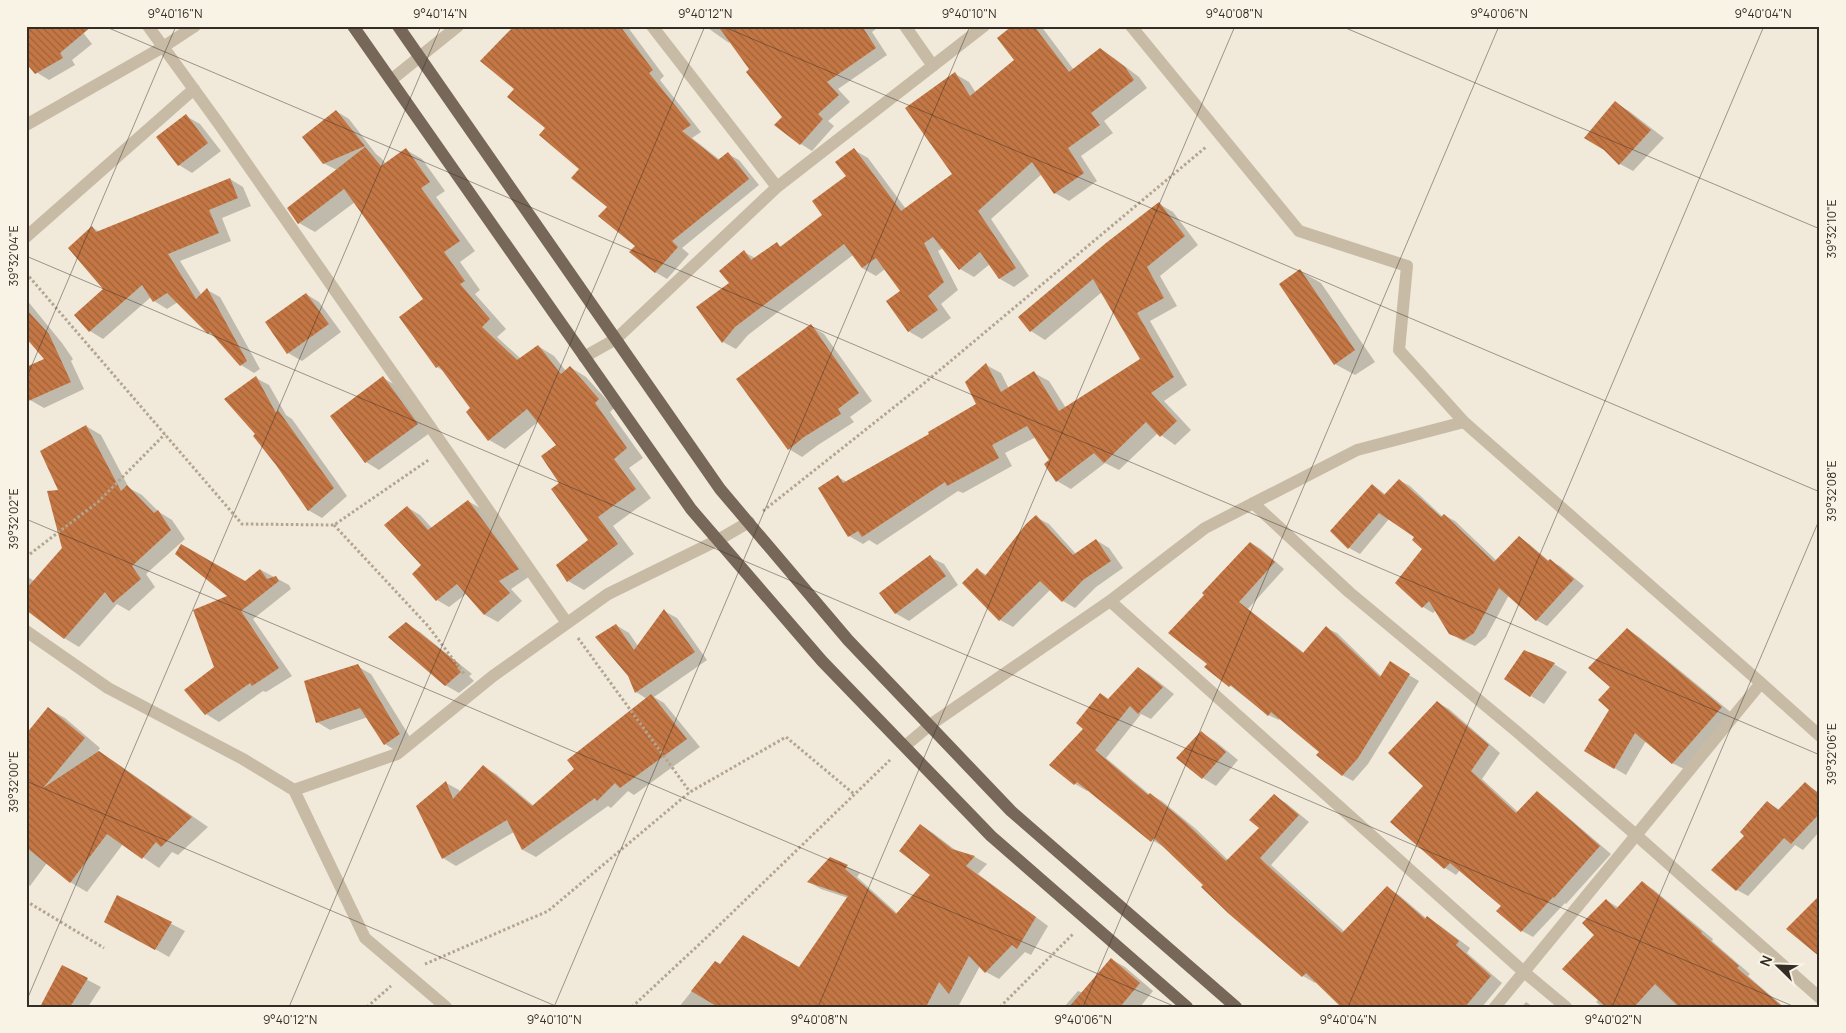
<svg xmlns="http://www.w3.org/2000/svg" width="1846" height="1033" viewBox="0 0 1846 1033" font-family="Manrope,sans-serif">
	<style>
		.shadow { fill: #0003 }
		.building { fill: url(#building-back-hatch) }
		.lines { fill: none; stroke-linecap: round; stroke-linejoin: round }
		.path { stroke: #b4a590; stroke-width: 3; stroke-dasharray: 2.5 2.5; stroke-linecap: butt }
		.minor { stroke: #c8bba5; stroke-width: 12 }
		.major { stroke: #766758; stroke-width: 12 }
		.ticks { fill: none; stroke: #342d26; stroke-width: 1; stroke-opacity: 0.45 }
		.neatline { fill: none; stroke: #342d26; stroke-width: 2 }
		.ticks-label { font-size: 12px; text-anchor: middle; fill: #342d26 }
	</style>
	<defs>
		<pattern id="building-back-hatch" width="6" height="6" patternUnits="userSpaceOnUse" patternTransform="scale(1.25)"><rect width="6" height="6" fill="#c47744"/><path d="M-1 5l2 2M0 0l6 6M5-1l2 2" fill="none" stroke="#a06239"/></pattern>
	</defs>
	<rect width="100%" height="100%" fill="#f1e9d9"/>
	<path class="shadow" d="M 78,26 L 92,44 L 72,60 L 75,65 L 49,80 L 36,72 Z
		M 569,26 L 627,26 L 664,76 L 660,80 L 701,132 L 692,138 L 720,160 L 728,154 L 739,160 L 759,185 L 682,248 L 689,254 L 667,279 L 655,272 L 581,169 L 547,128 Z
		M 705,26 L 880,26 L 872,32 L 887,55 L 838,89 L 850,102 L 828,121 L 834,126 L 812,151 L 801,144 L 776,125 L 784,117 L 730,41 L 729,43 Z
		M 1014,26 L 1041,26 L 1074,70 L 1100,50 L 1114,58 L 1139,77 L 1147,88 L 1104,121 L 1113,133 L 1081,156 L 1097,181 L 1069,201 L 1055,193 L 1042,174 L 991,219 L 1029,276 L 1014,287 L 1000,279 L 990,264 L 974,277 L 960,269 L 943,248 L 938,251 L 958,290 L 941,304 L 951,318 L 922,339 L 908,331 L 902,291 L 885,269 L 876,276 L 862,268 L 853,255 L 748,335 L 736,349 L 723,342 L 731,283 L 744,252 L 755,258 L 777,244 L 782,247 L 824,215 L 848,177 L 854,150 L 868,158 L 906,209 L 954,174 L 955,74 L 969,82 L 976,93 L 1016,60 Z
		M 1615,103 L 1629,111 L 1664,138 L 1633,171 L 1620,164 Z
		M 336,111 L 349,119 L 376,154 L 381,158 L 386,164 L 406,150 L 422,159 L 445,191 L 436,197 L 475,251 L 460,262 L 480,290 L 475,294 L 506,329 L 497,337 L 521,359 L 538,346 L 554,356 L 566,371 L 570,367 L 586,377 L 614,408 L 610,412 L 643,458 L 629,468 L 651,498 L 613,526 L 634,554 L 584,590 L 568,581 L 590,540 L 560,483 L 558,445 L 539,421 L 505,449 L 489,440 L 472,408 L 445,372 L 437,367 L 425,299 L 355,202 L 315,232 L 299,223 L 337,170 L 323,163 Z
		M 186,116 L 200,124 L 221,151 L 192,173 L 179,165 Z
		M 230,179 L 243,187 L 251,206 L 222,218 L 231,241 L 180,261 L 202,296 L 207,290 L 220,297 L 260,369 L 254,373 L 241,365 L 215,336 L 209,333 L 178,302 L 167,309 L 154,301 L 151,297 L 103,339 L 90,331 L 105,289 L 93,228 L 100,232 Z
		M 1159,204 L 1173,212 L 1198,245 L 1160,276 L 1177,306 L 1150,321 L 1187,385 L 1164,401 L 1191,430 L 1175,445 L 1158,433 L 1119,470 L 1105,463 L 1071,489 L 1057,481 L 1050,460 L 1036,437 L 1005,453 L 1012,466 L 963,493 L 958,491 L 877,545 L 869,540 L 863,544 L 849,536 L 838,477 L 847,482 L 931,434 L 978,404 L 986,365 L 1001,373 L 1009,389 L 1034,373 L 1049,381 L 1066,408 L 1141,359 L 1102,292 L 1045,340 L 1031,331 L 1019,317 Z
		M 1300,271 L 1321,283 L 1375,362 L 1355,375 L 1335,364 Z
		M 306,294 L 319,302 L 341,332 L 302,361 L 288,353 Z
		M 26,299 L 62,343 L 73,359 L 71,361 L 84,389 L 44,408 L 30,400 L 26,393 L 47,360 L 26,336 Z
		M 811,326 L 824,334 L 872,401 L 850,417 L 854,422 L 818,445 L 802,457 L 789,449 Z
		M 256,378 L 269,385 L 286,415 L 292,419 L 347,496 L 322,518 L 308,510 L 257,434 Z
		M 383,378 L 397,386 L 431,432 L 379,470 L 366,462 Z
		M 86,426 L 101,435 L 129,488 L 142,495 L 159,512 L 172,520 L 185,539 L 146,574 L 155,587 L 129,611 L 117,604 L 79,647 L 64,638 L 26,608 L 26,580 L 28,577 L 34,581 L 63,548 L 60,492 Z
		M 1399,480 L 1410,486 L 1443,517 L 1444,515 L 1455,521 L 1497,561 L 1519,538 L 1529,544 L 1549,561 L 1560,566 L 1584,586 L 1547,626 L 1536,620 L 1509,595 L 1486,637 L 1475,646 L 1461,640 L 1450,633 L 1436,610 L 1433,613 L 1423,607 L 1424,549 L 1416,537 L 1389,519 L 1360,554 L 1349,548 L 1332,531 L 1373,485 L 1386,495 Z
		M 468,501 L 480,508 L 530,576 L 511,589 L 522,601 L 498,622 L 485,615 L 466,594 L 449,607 L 437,600 L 423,565 L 407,507 L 420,515 L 432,528 Z
		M 1036,517 L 1049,524 L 1076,554 L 1096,540 L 1109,548 L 1123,568 L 1096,587 L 1075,608 L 1063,601 L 1051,589 L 1013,627 L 1000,620 L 977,570 L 987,575 Z
		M 1251,543 L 1261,549 L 1284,569 L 1248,609 L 1304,653 L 1326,628 L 1337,633 L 1381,676 L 1399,669 L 1419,681 L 1368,764 L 1353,781 L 1342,775 L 1321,752 L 1280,718 L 1279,720 L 1268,715 L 1206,667 L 1208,664 L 1206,595 Z
		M 930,557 L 944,564 L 958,585 L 909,621 L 895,613 Z
		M 261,570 L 289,585 L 291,589 L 253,619 L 292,676 L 266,692 L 263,691 L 219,722 L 206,714 L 229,597 Z
		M 664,611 L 677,618 L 707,660 L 654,697 L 664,703 L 700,747 L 634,795 L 628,791 L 611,808 L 608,806 L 536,857 L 523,850 L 514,832 L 456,866 L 443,858 L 417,807 L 446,783 L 459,790 L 460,793 L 483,767 L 496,774 L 534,806 L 576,770 L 647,699 L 636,692 L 629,676 L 616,625 L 629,633 L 638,646 Z
		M 406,624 L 420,632 L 472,674 L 469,676 L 474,681 L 459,693 L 445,685 Z
		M 1627,630 L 1639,637 L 1733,714 L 1684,769 L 1672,763 L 1646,741 L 1626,775 L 1585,751 L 1610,710 Z
		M 1554,664 L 1567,672 L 1544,704 L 1531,696 Z
		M 357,666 L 371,674 L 413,742 L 398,752 L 385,744 L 368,717 L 330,730 L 317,722 Z
		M 1139,668 L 1150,675 L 1174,694 L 1151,719 L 1141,714 L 1106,758 L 1149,794 L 1162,801 L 1196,829 L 1229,861 L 1261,828 L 1274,796 L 1286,803 L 1309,822 L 1271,865 L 1345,932 L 1387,888 L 1399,895 L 1427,919 L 1439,925 L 1470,948 L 1467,953 L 1502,983 L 1482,1007 L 1342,1007 L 1316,981 L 1315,983 L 1303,976 L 1229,912 L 1205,885 L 1164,847 L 1152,840 L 1088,789 L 1087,791 L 1075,784 L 1051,764 Z
		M 1438,703 L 1449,709 L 1500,753 L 1482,779 L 1518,812 L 1537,793 L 1548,800 L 1611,854 L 1566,904 L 1565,903 L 1533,937 L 1522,931 L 1503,906 L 1460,870 L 1456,875 L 1445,868 L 1425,786 Z
		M 49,709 L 65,718 L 100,748 L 98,751 L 115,762 L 208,827 L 178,855 L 172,852 L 159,868 L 123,844 L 87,892 L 70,882 L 47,863 L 30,886 L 26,884 L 26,735 Z
		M 1202,733 L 1215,741 L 1238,760 L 1216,786 L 1203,778 Z
		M 1805,784 L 1820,793 L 1820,831 L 1803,850 L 1795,845 L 1748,896 L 1737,890 L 1746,836 L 1767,802 L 1780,810 Z
		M 921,825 L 933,833 L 958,852 L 975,857 L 987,864 L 978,874 L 1048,926 L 1031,955 L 1025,952 L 999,979 L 986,972 L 980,966 L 958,1007 L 679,1007 L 715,962 L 720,965 L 799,969 L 848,898 L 821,889 L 809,882 L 830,859 L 860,873 L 857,877 L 898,914 L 932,875 Z
		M 1643,883 L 1654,890 L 1713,939 L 1712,941 L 1750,974 L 1748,976 L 1784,1007 L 1602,1007 L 1596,1002 L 1599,999 L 1596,935 L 1606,900 L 1619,908 Z
		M 118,896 L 185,931 L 169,957 L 106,921 Z
		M 1111,959 L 1125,967 L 1153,991 L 1140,1007 L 1064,1007 L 1078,991 L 1083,993 Z
		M 63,967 L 101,987 L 88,1007 L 41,1007 Z
		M 1526,1002 L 1533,1007 L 1522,1007 Z"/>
	<path class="building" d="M 26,26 L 92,26 L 60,53 L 63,58 L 35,74 L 26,63 Z
		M 514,26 L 620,26 L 653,70 L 649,73 L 691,125 L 682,131 L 718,160 L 728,152 L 749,179 L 672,241 L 678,247 L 655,273 L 629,252 L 635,246 L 598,216 L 607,207 L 571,178 L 579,169 L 539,135 L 545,128 L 507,97 L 514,89 L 480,61 Z
		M 718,26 L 862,26 L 876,48 L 827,82 L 839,95 L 818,114 L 823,119 L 800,145 L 774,125 L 782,117 L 746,72 L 749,69 Z
		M 1012,26 L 1034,26 L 1069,72 L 1100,48 L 1125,67 L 1134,80 L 1091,113 L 1100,125 L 1068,148 L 1084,173 L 1054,194 L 1032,162 L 978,211 L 1016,268 L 999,279 L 980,252 L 959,270 L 933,237 L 924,243 L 944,282 L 928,296 L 938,310 L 908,332 L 886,301 L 900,291 L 876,258 L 862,268 L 844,244 L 735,327 L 722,343 L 696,307 L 729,283 L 719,271 L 744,250 L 751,260 L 777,242 L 780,247 L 822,215 L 812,201 L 846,176 L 835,162 L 854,148 L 901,211 L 952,174 L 905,108 L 955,72 L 970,96 L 1014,60 L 997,38 Z
		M 1615,101 L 1651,130 L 1619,165 L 1604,150 L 1584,138 Z
		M 336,110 L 365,146 L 323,164 L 302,137 Z
		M 186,114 L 208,143 L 178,166 L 156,137 Z
		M 365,147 L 381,166 L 406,148 L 430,182 L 421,188 L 460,241 L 444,252 L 465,281 L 460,284 L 490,319 L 482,327 L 517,360 L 538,345 L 561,374 L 570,366 L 599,399 L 595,403 L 627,448 L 614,459 L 636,489 L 598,517 L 618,544 L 567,582 L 556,565 L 588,540 L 551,489 L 559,483 L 541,456 L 556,445 L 527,409 L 488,441 L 466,412 L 470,408 L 439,366 L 436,368 L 399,317 L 423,299 L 344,189 L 298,224 L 287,208 Z
		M 230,178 L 238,198 L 209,210 L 219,233 L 168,254 L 196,299 L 207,288 L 247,361 L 240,366 L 210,332 L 208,334 L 167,293 L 153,302 L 142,285 L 89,332 L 74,315 L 103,289 L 68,248 L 92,226 L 96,232 Z
		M 1159,202 L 1185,236 L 1147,267 L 1164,298 L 1137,313 L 1174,377 L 1151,393 L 1177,421 L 1160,437 L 1146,422 L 1104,463 L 1094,453 L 1056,482 L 1044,464 L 1049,460 L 1027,426 L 992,445 L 999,458 L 947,486 L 945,482 L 862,537 L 858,531 L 848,537 L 818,488 L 838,475 L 843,483 L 929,434 L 928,432 L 976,404 L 965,382 L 986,363 L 1001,392 L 1034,371 L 1059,411 L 1140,359 L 1093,279 L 1030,332 L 1018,317 L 1106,243 Z
		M 1300,269 L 1355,350 L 1334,365 L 1279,284 Z
		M 306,293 L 329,324 L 287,354 L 265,322 Z
		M 26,309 L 49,334 L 71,382 L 26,402 L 26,367 L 44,359 L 26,338 Z
		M 811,324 L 859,393 L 838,409 L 841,414 L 804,437 L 788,450 L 736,379 Z
		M 256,376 L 276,413 L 278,410 L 334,488 L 308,511 L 276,465 L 253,436 L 255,434 L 224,399 Z
		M 383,376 L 418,424 L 365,463 L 330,416 Z
		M 86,425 L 121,491 L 127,485 L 154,513 L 158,510 L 171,530 L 132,566 L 141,579 L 113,603 L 105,592 L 64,639 L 26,610 L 26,589 L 62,548 L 47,491 L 58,490 L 40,451 Z
		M 1399,479 L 1441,517 L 1444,514 L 1494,562 L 1519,536 L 1548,561 L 1550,559 L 1574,579 L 1536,621 L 1499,588 L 1474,633 L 1464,640 L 1449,634 L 1429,601 L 1422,608 L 1395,583 L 1422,549 L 1412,540 L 1414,537 L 1379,513 L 1348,549 L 1330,531 L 1372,484 L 1384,495 Z
		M 468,500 L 519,569 L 499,581 L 510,593 L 484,615 L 457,584 L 436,601 L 412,574 L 421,565 L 384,525 L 407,506 L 428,530 Z
		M 1036,515 L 1073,555 L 1096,539 L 1111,561 L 1083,580 L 1062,602 L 1040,581 L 999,621 L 962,583 L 977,568 L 985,576 L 1026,524 Z
		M 1250,542 L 1275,562 L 1239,602 L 1303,653 L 1326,626 L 1380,677 L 1390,661 L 1410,674 L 1358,758 L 1342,776 L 1316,755 L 1319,752 L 1271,712 L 1268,716 L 1231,685 L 1229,687 L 1204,667 L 1207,664 L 1168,633 L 1204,595 L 1202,593 Z
		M 181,544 L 245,581 L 260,569 L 267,579 L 276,576 L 279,581 L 241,611 L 279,668 L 252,686 L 250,683 L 205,715 L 184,690 L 214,667 L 193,610 L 227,596 L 175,554 Z
		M 930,555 L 946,576 L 895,614 L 879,593 Z
		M 664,609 L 695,652 L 635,693 L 628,676 L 595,637 L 616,624 L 634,650 Z
		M 406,622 L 460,665 L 457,668 L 461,672 L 445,686 L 388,637 Z
		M 1627,628 L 1722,707 L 1672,764 L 1635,733 L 1614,769 L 1584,751 L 1609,710 L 1598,700 L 1610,687 L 1588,668 Z
		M 1524,650 L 1555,663 L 1530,697 L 1504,679 Z
		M 358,664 L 400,734 L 384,745 L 360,708 L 316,723 L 304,681 Z
		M 1138,667 L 1163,687 L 1138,714 L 1130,706 L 1095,750 L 1148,795 L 1150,793 L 1184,821 L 1226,861 L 1259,828 L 1249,820 L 1274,794 L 1299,815 L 1260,858 L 1266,864 L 1342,933 L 1387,886 L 1425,919 L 1427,916 L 1459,941 L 1456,945 L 1491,976 L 1465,1007 L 1341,1007 L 1306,973 L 1302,977 L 1228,913 L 1201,887 L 1203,885 L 1154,838 L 1151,842 L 1077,782 L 1074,785 L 1049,765 L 1083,729 L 1076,723 L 1100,693 L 1108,699 Z
		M 651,694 L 687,739 L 620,788 L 615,783 L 597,801 L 595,798 L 522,850 L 507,820 L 442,859 L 416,806 L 446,781 L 453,799 L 483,765 L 532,806 L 574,769 L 567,760 Z
		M 1437,701 L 1489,745 L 1471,771 L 1516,813 L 1537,791 L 1600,846 L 1554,898 L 1553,897 L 1521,932 L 1496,911 L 1501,906 L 1450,863 L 1444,869 L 1390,822 L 1423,786 L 1388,753 Z
		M 48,707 L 85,738 L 43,788 L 99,751 L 192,817 L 161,847 L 156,842 L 142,859 L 107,834 L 70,883 L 26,847 L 26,734 Z
		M 1201,731 L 1226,752 L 1202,779 L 1176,758 Z
		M 1805,782 L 1820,795 L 1820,813 L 1791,844 L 1784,838 L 1736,891 L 1711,870 L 1744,836 L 1740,832 L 1767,801 L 1778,810 Z
		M 920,824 L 952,849 L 975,856 L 966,866 L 1036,917 L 1017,949 L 1012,945 L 985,973 L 969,956 L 949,994 L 939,982 L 926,1007 L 718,1007 L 691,991 L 715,961 L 720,964 L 743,935 L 799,967 L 848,896 L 807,882 L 830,857 L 848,865 L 845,869 L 896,914 L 930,875 L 899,851 Z
		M 1642,881 L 1702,932 L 1701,933 L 1739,966 L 1737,968 L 1783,1007 L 1679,1007 L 1655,984 L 1634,1007 L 1606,1007 L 1562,969 L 1594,935 L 1582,923 L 1606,899 L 1616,909 Z
		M 117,895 L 172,922 L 155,950 L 104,922 Z
		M 1820,895 L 1820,957 L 1786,929 Z
		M 1111,958 L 1140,983 L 1120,1007 L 1069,1007 Z
		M 62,965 L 88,978 L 70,1007 L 40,1007 Z"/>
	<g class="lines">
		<path class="path" d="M 26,273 L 242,524 L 334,525 L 430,459
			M 763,511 L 922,385 L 1206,147
			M 334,525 L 428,626 L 465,675
			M 26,557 L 98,502 L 165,434
			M 578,638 L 690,792
			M 26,901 L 104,948
			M 425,964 L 548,911 L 690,792 L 786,737 L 854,794
			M 367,1007 L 391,986
			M 632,1007 L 706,938 L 890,760
			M 1000,1007 L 1074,933"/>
		<path class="minor" d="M 148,26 L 219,124 L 567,623
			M 652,26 L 777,187
			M 905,26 L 933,66
			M 1131,26 L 1299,231 L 1407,266 L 1399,350 L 1464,422 L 1761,683 L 1820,736
			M 391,80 L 458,26
			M 26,125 L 163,47 L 195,26
			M 26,237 L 194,89
			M 584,357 L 616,339 L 777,187 L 984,26
			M 1253,503 L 1349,592 L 1516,731 L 1636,835 L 1820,998
			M 1110,601 L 1524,972 L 1566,1007
			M 26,631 L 108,688 L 243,759 L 294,790 L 397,754 L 493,676 L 608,594 L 718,540 L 749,522
			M 905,746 L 930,725 L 1110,601 L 1205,528 L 1357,450 L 1464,422
			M 294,790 L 365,938 L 446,1007
			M 1495,1007 L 1761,683"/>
		<path class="major" d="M 353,26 L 691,509 L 822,661 L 991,836 L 1187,1007
			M 398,26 L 720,489 L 848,640 L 1011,811 L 1236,1007"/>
	</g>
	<path class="ticks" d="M 104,26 L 1820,755M 722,26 L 1820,492M 1341,26 L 1820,229M 26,256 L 1795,1007M 26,379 L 176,26M 26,519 L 1176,1007M 26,781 L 558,1007M 26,1002 L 441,26M 289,1007 L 705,26M 554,1007 L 970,26M 818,1007 L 1235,26M 1083,1007 L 1499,26M 1348,1007 L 1764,26M 1612,1007 L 1820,518"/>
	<rect width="1846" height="1033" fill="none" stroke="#f9f3e5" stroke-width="55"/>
	<g transform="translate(1778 966) rotate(293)" stroke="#f9f3e5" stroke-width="4" paint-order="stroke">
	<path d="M0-4L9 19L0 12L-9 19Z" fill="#342d26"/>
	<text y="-8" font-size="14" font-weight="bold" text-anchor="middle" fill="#342d26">N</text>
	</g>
	<rect x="28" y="28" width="1790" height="978" class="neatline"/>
	<g class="ticks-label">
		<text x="175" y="18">9°40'16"N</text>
		<text x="440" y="18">9°40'14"N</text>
		<text x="705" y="18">9°40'12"N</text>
		<text x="969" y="18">9°40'10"N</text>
		<text x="1234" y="18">9°40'08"N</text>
		<text x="1499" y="18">9°40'06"N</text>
		<text x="1763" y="18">9°40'04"N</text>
		<text transform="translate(1832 229) rotate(-90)" y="4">39°32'10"E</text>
		<text transform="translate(14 256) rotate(-90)" y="4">39°32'04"E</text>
		<text transform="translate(1832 491) rotate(-90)" y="4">39°32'08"E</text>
		<text transform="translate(14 519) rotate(-90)" y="4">39°32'02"E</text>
		<text transform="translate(1832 754) rotate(-90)" y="4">39°32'06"E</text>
		<text transform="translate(14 782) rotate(-90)" y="4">39°32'00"E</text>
		<text x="290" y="1024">9°40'12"N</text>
		<text x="554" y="1024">9°40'10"N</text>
		<text x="819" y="1024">9°40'08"N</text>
		<text x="1083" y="1024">9°40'06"N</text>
		<text x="1348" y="1024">9°40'04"N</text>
		<text x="1613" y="1024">9°40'02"N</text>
	</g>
</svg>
